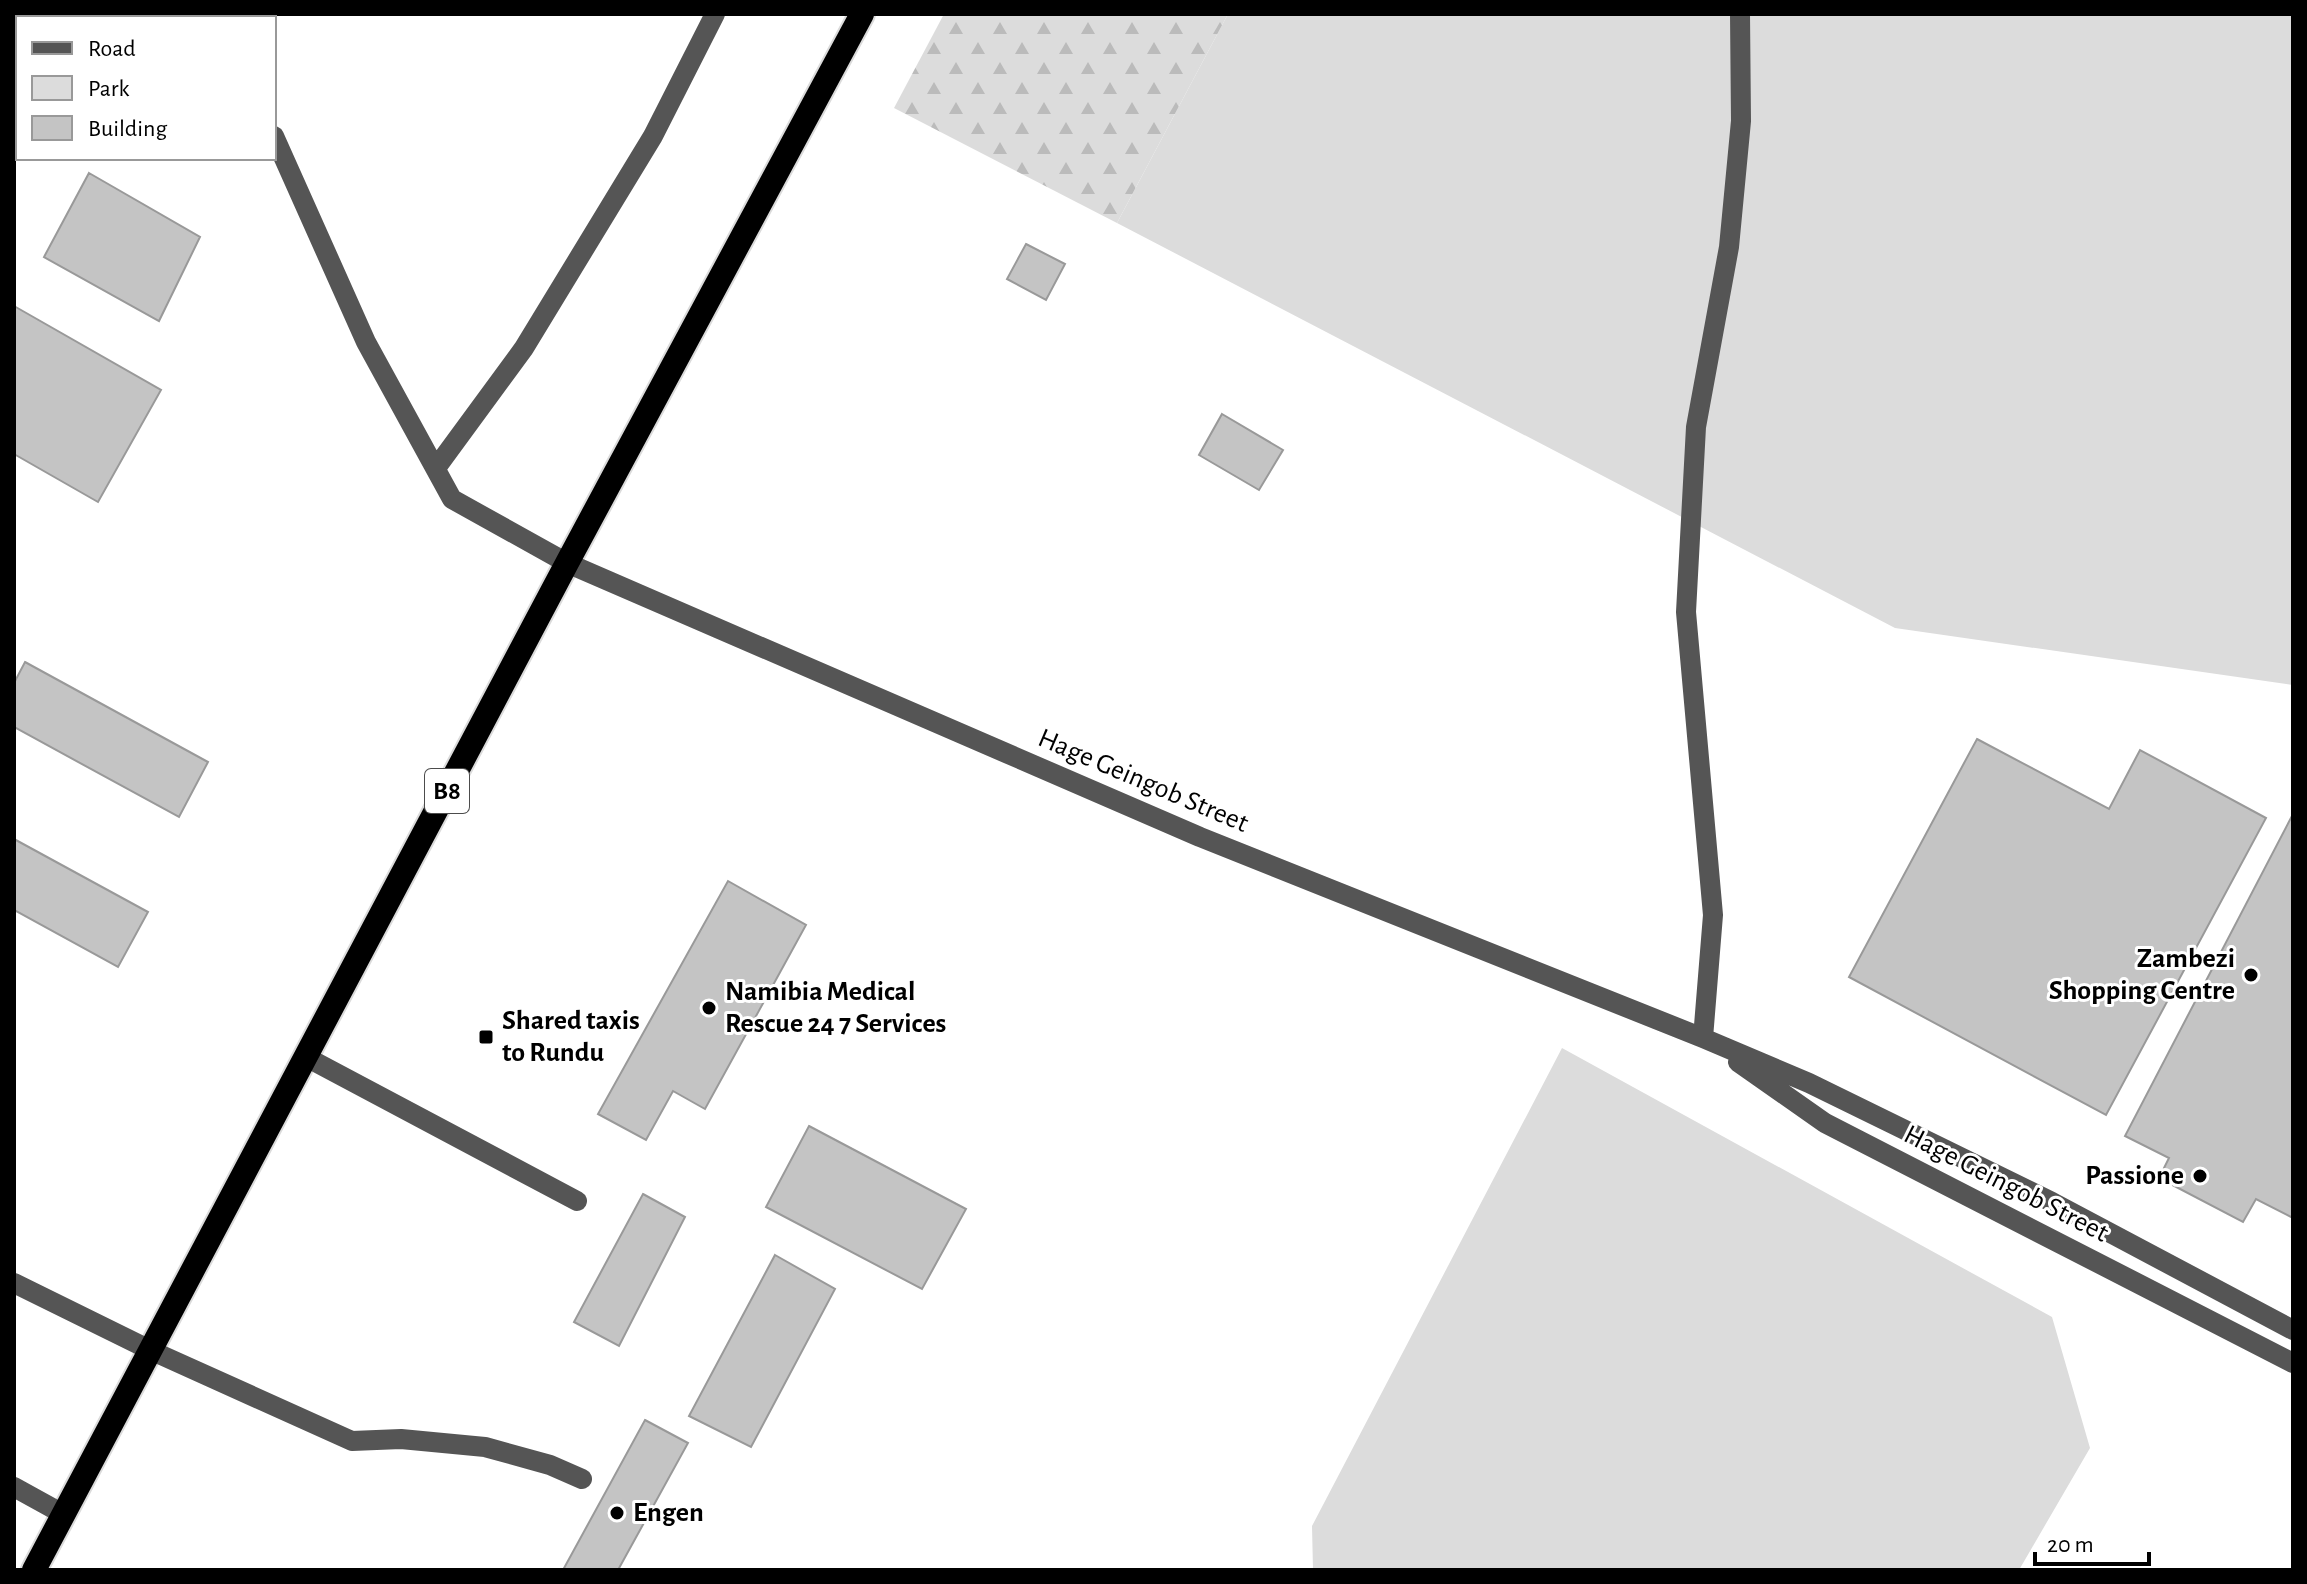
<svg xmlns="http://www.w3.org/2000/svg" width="2307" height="1584" viewBox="0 0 2307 1584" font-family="'Alegreya Sans',sans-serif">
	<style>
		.green { fill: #dcdcdc }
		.forest { fill: url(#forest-firs) }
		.building { fill: #c4c4c4; stroke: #999; stroke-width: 2 }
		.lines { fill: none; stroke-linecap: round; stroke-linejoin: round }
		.highway-casing { stroke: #dbdbdb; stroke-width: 28 }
		.minor { stroke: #555; stroke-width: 20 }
		.highway { stroke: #000; stroke-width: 24 }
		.poi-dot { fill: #000; stroke: #fff; stroke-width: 3 }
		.labels { text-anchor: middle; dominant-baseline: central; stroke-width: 6; stroke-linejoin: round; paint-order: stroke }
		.shield { fill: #fff; stroke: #4c4c4c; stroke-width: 2 }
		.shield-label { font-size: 26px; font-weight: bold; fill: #000 }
		.street-label { font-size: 28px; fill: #000; stroke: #fff }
		.poi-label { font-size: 28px; font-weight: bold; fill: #000; stroke: #fff; text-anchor: start }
	</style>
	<defs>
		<pattern id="forest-firs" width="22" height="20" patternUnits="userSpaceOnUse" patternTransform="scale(2)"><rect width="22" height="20" fill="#dcdcdc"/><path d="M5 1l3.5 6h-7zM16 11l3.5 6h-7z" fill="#bbb"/></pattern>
	</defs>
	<rect width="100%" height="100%" fill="#fff"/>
	<path class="green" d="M 1228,14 L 2293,14 L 2293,685 L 1895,628 L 1117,223 Z
		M 1562,1048 L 2052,1317 L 2090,1448 L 2019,1570 L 1313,1570 L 1312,1526 Z"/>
	<path class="forest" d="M 944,14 L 1228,14 L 1117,223 L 894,108 Z"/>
	<path class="building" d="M 89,173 L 200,237 L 159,321 L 44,257 Z
		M 1026,244 L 1065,264 L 1046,300 L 1007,279 Z
		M 14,306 L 161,390 L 98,502 L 14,454 Z
		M 1222,414 L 1283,450 L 1259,490 L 1199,455 Z
		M 25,662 L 208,762 L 179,817 L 14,727 L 14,683 Z
		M 1977,739 L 2109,809 L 2140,750 L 2266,818 L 2106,1115 L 1849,977 Z
		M 2293,814 L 2293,1218 L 2256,1199 L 2243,1222 L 2159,1178 L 2169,1158 L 2125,1136 Z
		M 14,839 L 148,912 L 118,967 L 14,910 Z
		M 728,881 L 806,925 L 705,1109 L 673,1091 L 646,1140 L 598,1114 Z
		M 809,1126 L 966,1209 L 922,1289 L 766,1207 Z
		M 643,1194 L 685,1217 L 619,1346 L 574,1322 Z
		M 775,1255 L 835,1289 L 751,1447 L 689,1416 Z
		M 645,1420 L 688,1443 L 618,1570 L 563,1570 Z"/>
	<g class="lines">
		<defs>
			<path id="highway" d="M 34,1570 L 567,563 L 862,14"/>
		</defs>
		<use href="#highway" class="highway-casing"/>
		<path class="minor" d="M 220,14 L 221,18
			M 274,136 L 366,342 L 452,499 L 567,563 L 1200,837 L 1703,1038 L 1809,1083 L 2052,1202 L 2293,1330
			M 436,468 L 524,348 L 653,136 L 715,14
			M 1703,1038 L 1713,915 L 1686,612 L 1696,427 L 1729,247 L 1741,121 L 1740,14
			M 306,1057 L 577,1201
			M 1738,1062 L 1825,1123 L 2293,1363
			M 14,1283 L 150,1350 L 352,1441 L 401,1439 L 485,1447 L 550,1465 L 582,1479
			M 14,1487 L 63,1514"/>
		<use href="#highway" class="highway"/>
	</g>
	<g class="poi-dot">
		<circle cx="2251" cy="975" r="8"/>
		<circle cx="709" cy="1008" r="8"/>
		<rect x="478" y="1029" width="16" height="16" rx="4"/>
		<circle cx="2200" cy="1176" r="8"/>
		<circle cx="617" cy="1513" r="8"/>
	</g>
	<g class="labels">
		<rect class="shield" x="425" y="769" width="44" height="44" rx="6"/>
		<g class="shield-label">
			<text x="447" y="791">B8</text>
		</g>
		<g class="street-label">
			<text transform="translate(1143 781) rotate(23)">Hage Geingob Street</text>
			<text transform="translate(2006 1184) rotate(27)">Hage Geingob Street</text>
		</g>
		<g class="poi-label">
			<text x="2235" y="959" text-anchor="end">Zambezi<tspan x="2235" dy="32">Shopping Centre</tspan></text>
			<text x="725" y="992">Namibia Medical<tspan x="725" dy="32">Rescue 24 7 Services</tspan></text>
			<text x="502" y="1021">Shared taxis<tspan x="502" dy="32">to Rundu</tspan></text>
			<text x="2184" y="1176" text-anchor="end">Passione</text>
			<text x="633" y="1513">Engen</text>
		</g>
	</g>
	<rect width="2307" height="1584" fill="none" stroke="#000000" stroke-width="32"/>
	<rect x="16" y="16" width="260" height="144" fill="#ffffff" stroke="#999999" stroke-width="2"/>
	<rect x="32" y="42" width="40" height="12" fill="#555555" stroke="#999999" stroke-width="2"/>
	<text x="88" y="56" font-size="24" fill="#000000">Road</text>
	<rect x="32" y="76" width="40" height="24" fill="#dcdcdc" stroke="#999999" stroke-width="2"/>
	<text x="88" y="96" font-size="24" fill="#000000">Park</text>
	<rect x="32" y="116" width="40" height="24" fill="#c4c4c4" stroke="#999999" stroke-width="2"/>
	<text x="88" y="136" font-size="24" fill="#000000">Building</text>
	<path d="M2035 1552v12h114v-12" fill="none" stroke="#000000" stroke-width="4"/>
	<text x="2047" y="1552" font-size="24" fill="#000000" stroke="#ffffff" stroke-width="6" paint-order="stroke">20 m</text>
</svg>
